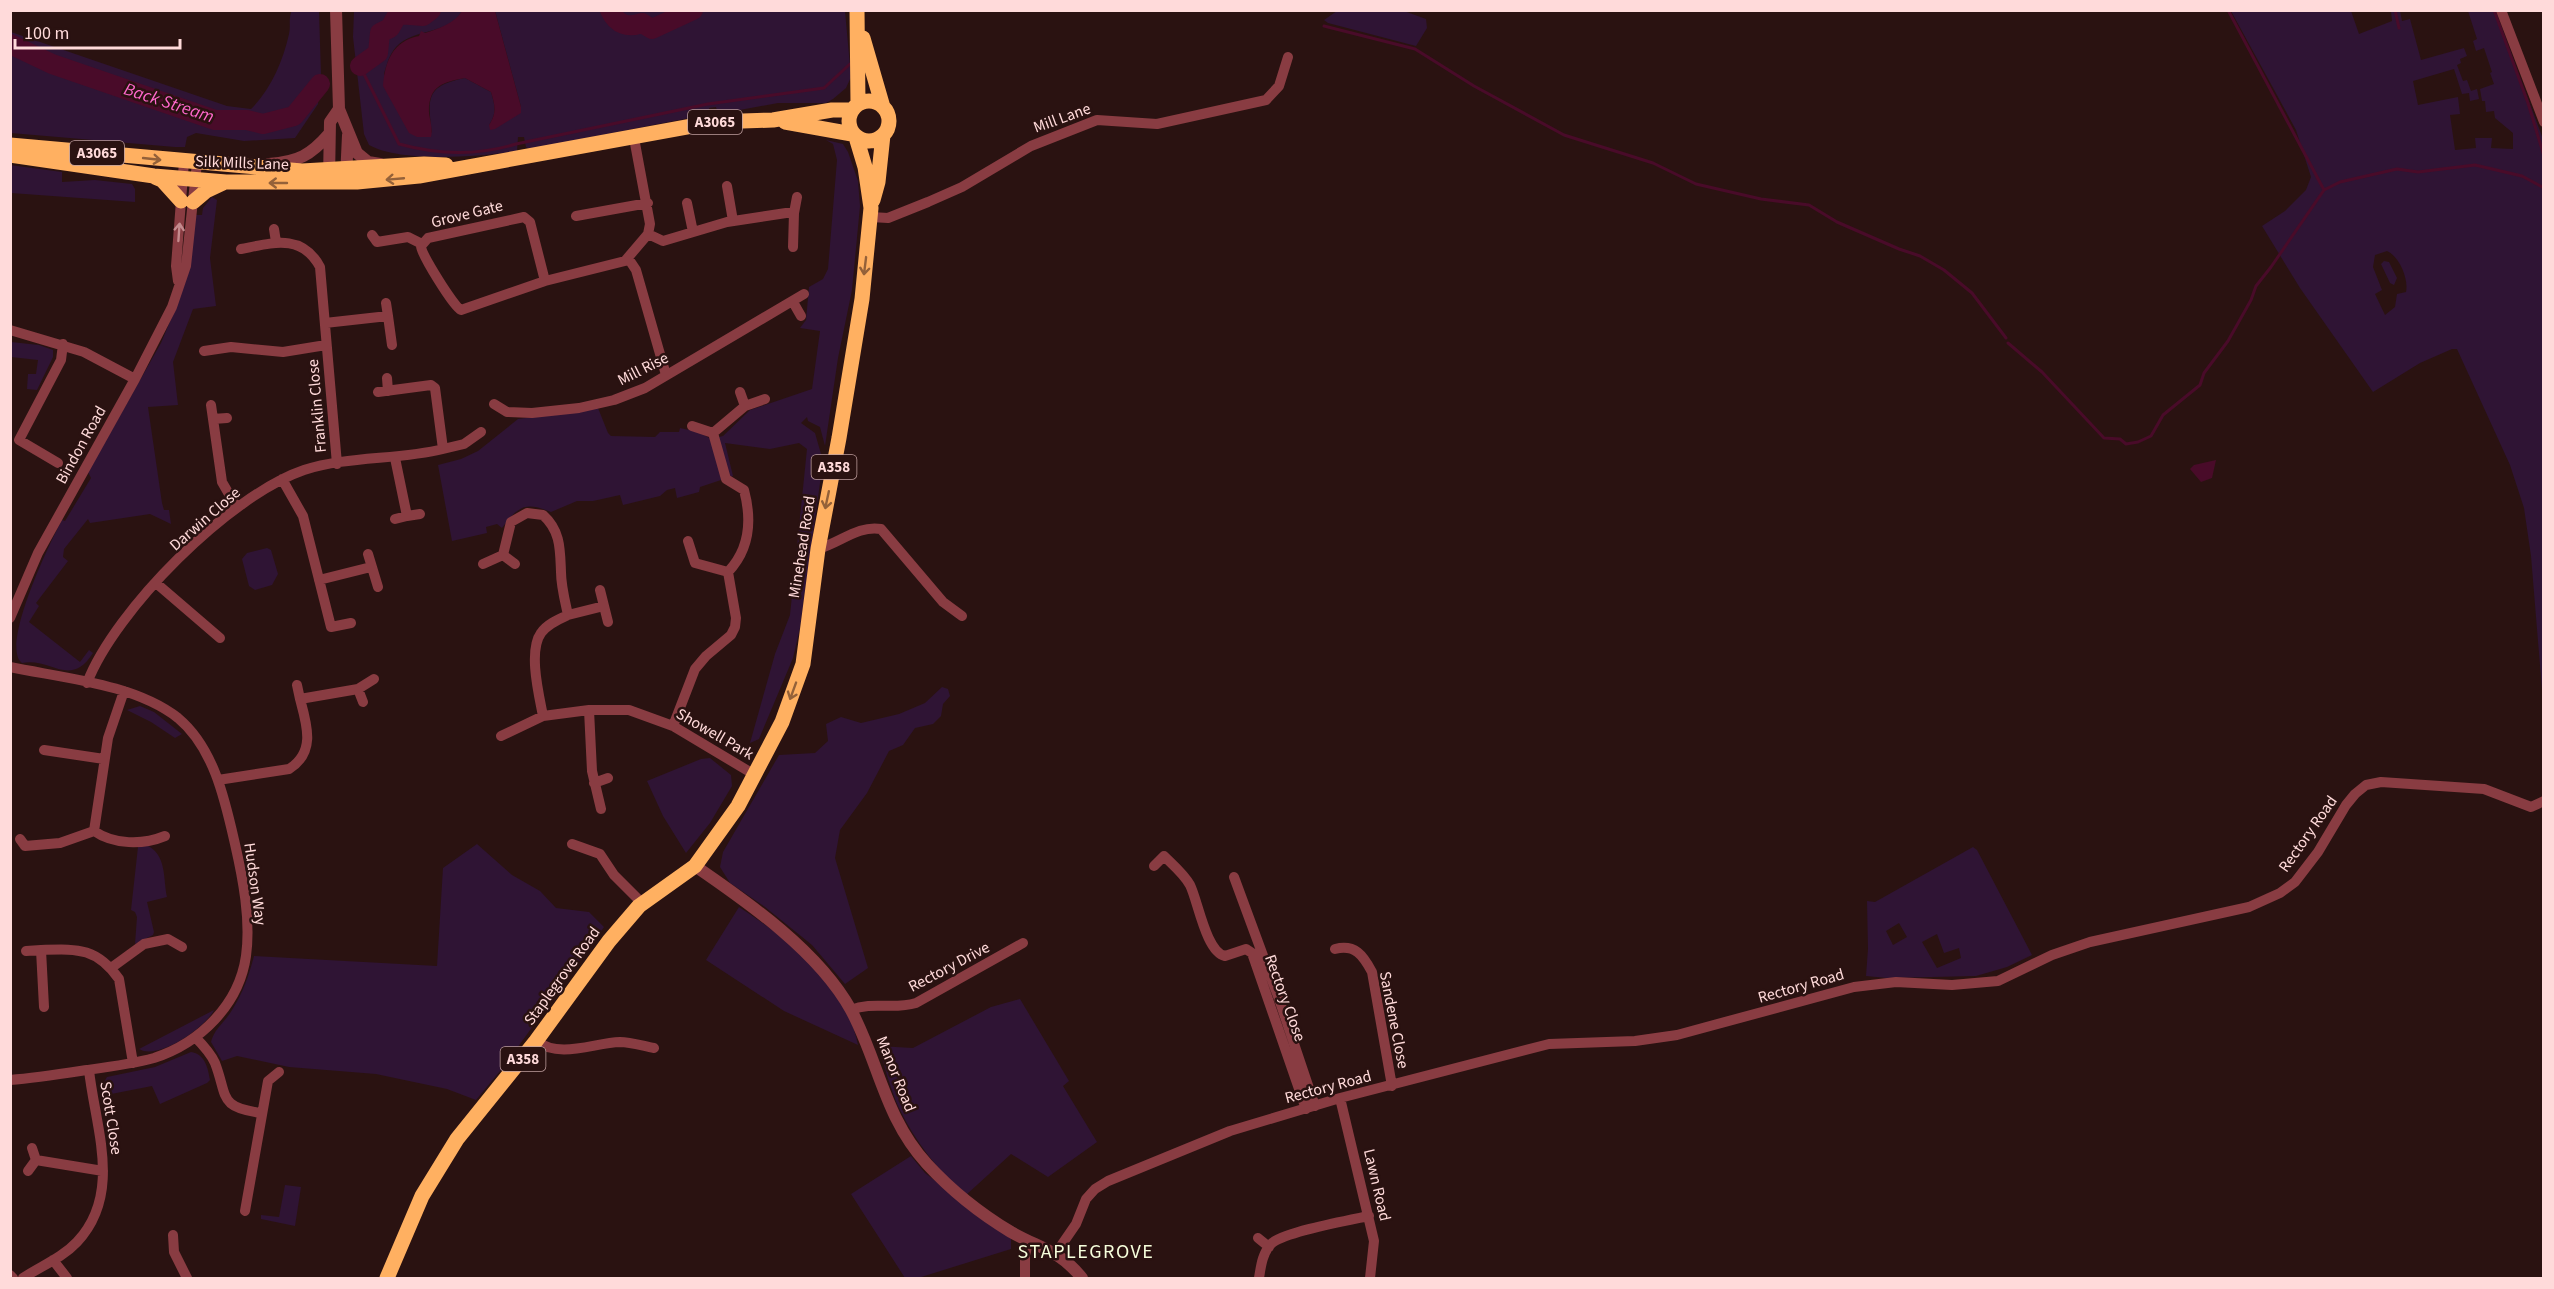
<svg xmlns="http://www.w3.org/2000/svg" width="2554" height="1289" viewBox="0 0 2554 1289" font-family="'Source Sans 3',sans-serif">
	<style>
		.green { fill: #2f1434; fill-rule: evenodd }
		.water { fill: #490b29 }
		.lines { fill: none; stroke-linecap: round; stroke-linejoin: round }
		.stream { stroke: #490b29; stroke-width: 3 }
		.river { stroke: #490b29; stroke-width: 20 }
		.minor { stroke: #893c42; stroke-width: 10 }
		.tertiary { stroke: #893c42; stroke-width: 12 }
		.primary { stroke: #ffb061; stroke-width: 15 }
		.oneway { stroke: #946139 }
		.oneway2 { stroke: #c48b8e }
		.labels { text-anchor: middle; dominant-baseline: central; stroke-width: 5; stroke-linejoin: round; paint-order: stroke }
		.shield { fill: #2a1211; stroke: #bf9e9e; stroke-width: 1.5 }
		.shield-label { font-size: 15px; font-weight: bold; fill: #ffdada }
		.street-label { font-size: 16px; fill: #ffdada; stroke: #2a1211 }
		.water-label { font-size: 18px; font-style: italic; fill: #ff68cc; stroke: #2a1211 }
		.quarter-label { font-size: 20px; letter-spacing: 1.5px; fill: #f7ffdc; stroke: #2a1211 }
	</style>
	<rect width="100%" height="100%" fill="#2a1211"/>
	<path class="green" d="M 292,10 L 319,11 L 321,75 L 318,104 L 295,138 L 244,141 L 196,133 L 187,137 L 185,147 L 175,147 L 11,133 L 11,32 L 227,106 L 251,109 C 271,89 283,61 289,34 C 291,25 288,19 292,10 Z
		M 354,11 L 462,11 C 449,35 413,28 396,47 C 389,55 387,64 384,74 L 432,133 C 427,96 427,86 465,78 L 491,92 C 495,105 497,113 489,125 L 521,107 L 495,11 L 845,11 L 851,77 L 846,88 L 833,99 L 826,103 L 778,103 L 718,114 L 716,107 L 709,108 L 710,114 L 530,149 L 526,147 L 524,137 L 518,137 L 517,151 C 481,157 401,163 369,145 L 364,134 L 353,37 Z
		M 1337,11 L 1404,11 L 1426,19 L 1427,28 L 1416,46 L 1328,23 L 1324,20 Z
		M 2231,11 L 2351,11 L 2359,34 L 2392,21 L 2391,11 L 2400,11 L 2402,21 L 2410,19 L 2421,60 L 2464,48 L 2467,56 L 2460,59 L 2461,63 L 2457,65 L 2463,81 L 2467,80 L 2471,91 L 2477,89 L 2479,99 L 2470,101 L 2469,93 L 2462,94 L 2454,69 L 2413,81 L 2418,105 L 2458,97 L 2460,114 L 2450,115 L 2455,150 L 2476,148 L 2475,138 L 2492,138 L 2491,148 L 2513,149 L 2513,133 L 2495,118 L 2494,111 L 2486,112 L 2485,101 L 2482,101 L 2480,89 L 2494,84 L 2490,73 L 2492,72 L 2484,48 L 2476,51 L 2473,41 L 2477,39 L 2468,11 L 2495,11 L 2543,139 L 2543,702 L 2531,556 L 2524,508 L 2510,465 L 2457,349 L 2452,349 L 2420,363 L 2373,392 L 2300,288 L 2262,226 L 2285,211 L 2306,190 L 2311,177 L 2296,130 ZM 2387,251 C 2399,256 2409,279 2406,292 L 2397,294 L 2395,307 L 2385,315 L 2375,294 L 2382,290 L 2373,267 L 2375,255 Z
		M 826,140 L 843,144 L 848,152 L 858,181 L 860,206 L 852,290 L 838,358 L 825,446 L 820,427 L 808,421 L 807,417 L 801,423 L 815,433 L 823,461 L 800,628 L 793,658 L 759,739 L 750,743 L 775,654 L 790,615 L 807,449 L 799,443 L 770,449 L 725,443 L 733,476 L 700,487 L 699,492 L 677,498 L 675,488 L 667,490 L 660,496 L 623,505 L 620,495 L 593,501 L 577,501 L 551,512 C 524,501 518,507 502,528 L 497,524 L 486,527 L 487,533 L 452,541 L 438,465 L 461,459 L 478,451 L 518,419 L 598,408 L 608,433 L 611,436 L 655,437 L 660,432 L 679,432 L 680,428 L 699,432 L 711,439 L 723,436 L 750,410 L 812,389 L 820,331 L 800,328 L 806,320 L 809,287 L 823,279 L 828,269 L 837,160 L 833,144 Z
		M 10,165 L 62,172 L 62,182 L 95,180 L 132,184 L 135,189 L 135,202 L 11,193 Z
		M 212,197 L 217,200 L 210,258 L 216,306 L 193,309 L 173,362 L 178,405 L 148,407 L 162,503 L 164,510 L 169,510 L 171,524 L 150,514 L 90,523 L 88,519 L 64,549 L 63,557 L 68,561 L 36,603 L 39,606 L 29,622 L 80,662 L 89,650 L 93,653 C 70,689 51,657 22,663 C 0,647 49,544 62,520 L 65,521 L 91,478 L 88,472 L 161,343 L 176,307 L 196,215 L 202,215 L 203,208 Z
		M 2384,261 L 2389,262 L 2397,278 L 2394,285 L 2390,283 L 2381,264 Z
		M 11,342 L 39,345 L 53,350 L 53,357 L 37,390 L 27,389 L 28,374 L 36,374 L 38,360 L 11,357 Z
		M 267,548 L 271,550 L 278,574 L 272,585 L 255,590 L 249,586 L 242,559 L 247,553 Z
		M 942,687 L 948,689 L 950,696 L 943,704 L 941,716 L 933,724 L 915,728 L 903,745 L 889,751 L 867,793 L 840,830 L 835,858 L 868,968 L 845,984 L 812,945 L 765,907 L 730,883 L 720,867 L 723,852 L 779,755 L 815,753 L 828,741 L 826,724 L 841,717 L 861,723 L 899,714 L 925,703 Z
		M 140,706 L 154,712 L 182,734 L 175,738 L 151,722 L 127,710 Z
		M 710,758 L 731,775 L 732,786 L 710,823 L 686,853 L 663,816 L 647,781 L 701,759 Z
		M 477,844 L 512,875 L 540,891 L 556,908 L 589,912 L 604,927 L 505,1065 L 476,1100 L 447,1089 L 376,1074 L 289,1067 L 237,1056 L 222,1061 L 211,1042 C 214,1029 225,1022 232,1010 C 243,993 249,975 254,956 L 437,966 L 443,868 Z
		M 146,845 C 167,854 163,878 167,897 L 147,902 L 154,932 L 153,935 L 135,944 L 137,917 L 135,912 L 131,910 L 138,847 Z
		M 1973,847 L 1977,850 L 2032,955 L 2007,967 L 1976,976 L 1887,978 L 1866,976 L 1868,949 L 1867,901 L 1875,902 ZM 1899,923 L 1907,937 L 1893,945 L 1886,931 ZM 1937,934 L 1944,953 L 1959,948 L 1961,958 L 1937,968 L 1922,942 Z
		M 739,907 C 788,939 846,983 858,1045 L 784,1011 L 706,960 Z
		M 1020,999 L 1069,1081 L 1063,1086 L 1097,1142 L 1048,1177 L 1011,1154 L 966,1195 C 938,1171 915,1141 899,1108 C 890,1089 885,1066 878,1046 L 913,1048 L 991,1007 Z
		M 214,1010 C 206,1027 158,1061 139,1049 Z
		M 191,1052 C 205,1054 208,1068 210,1080 L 207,1083 L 160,1104 L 152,1086 L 101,1096 L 100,1089 L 107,1077 L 155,1067 Z
		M 911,1156 L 925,1173 L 1011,1238 L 1011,1249 L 918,1278 L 905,1278 L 851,1194 Z
		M 285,1185 L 301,1187 L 295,1226 L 261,1219 L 261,1215 L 279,1217 Z"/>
	<path class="water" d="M 462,11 L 495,11 L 521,107 L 521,113 L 495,129 L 490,130 L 489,125 C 497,113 495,105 491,92 L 465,78 C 443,82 428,86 429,113 C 430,121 433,129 431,137 L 417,137 L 409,133 L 383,86 C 385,61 393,41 419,36 L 421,31 L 425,33 C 438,29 455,23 462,11 Z
		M 2216,460 L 2212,478 L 2201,482 L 2190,469 L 2194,465 Z"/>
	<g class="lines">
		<path class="stream" d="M 2228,10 L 2324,190
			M 2395,10 L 2399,28
			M 2494,10 L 2528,103 L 2544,156
			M 1324,26 L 1415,49 L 1474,86 L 1564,135 L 1653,163 L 1696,184 L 1761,199 L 1809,205 L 1837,222 L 1899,249 L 1920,256 L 1944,270 L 1972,293 L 2006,338
			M 360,66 L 399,144 C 439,155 477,156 516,144 L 708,104 L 824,88 L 850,64
			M 2008,343 L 2042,372 L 2104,438 L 2120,439 L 2126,444 L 2138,442 L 2151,436 L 2163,415 L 2200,385 L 2204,373 L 2228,341 L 2251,300 L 2256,286 L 2271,267 L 2324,190 L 2340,182 L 2397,169 L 2418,172 L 2475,165 L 2522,176 L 2544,188"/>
		<path class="river" d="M 610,10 C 617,25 628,28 642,23 L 652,29 L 693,10
			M 10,44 L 52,64 L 215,120 L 247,120 L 263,124 L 294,116 L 320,84
			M 360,66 L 378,53 L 380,33 L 390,28 L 398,14 L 423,16 L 431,10"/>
		<path class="minor" d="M 2501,10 L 2544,122
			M 727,186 L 733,221
			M 687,203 L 693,232
			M 794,213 L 797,197
			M 576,216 L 648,203
			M 871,217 L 888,218 L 928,202 L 962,187 L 1031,146 L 1097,120 L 1157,124 L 1266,100 L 1279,86 L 1288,57
			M 274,229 L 276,242
			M 648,234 L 663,241 L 727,222 L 786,213 L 794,213 L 793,247
			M 372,235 L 377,242 L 408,237 L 422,244
			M 241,249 C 272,243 302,233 320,267 L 337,464
			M 628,258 L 636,270 L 666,375
			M 178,281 L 176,266 L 184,162
			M 545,281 L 530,222 L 524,217 L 428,238 L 421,246 C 421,254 454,307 461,310 L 545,281 L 625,261 L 648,234 L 650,224 L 634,138
			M 793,302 L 801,316
			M 386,303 L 388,316
			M 325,323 L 388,316 L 392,345
			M 10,330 L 84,352 L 135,379
			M 204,351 L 231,347 L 283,352 L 326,345
			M 387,378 L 388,391
			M 740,392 L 745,406
			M 494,404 L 507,412 L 532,413 L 579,408 L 614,400 L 645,388 L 804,294
			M 211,405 L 222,482 L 237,508
			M 213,419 L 227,418
			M 692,426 L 713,433
			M 443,449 L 464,444 L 481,432
			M 395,458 L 407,516 L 420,514
			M 58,463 L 19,440 L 61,360 L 63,344
			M 282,479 L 303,516 L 331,627 L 351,623
			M 395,519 L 407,516
			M 688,541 L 695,563 L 728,572
			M 818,549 C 840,543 858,525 881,529 L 943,602 L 962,616
			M 368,554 L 378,587
			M 483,564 L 503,555
			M 515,564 L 503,555 L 511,522 L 527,513 L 543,515 C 561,531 560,550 561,572 C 561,586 565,601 568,615 C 559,619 547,624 541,633 C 528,651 539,695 543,716
			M 319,580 L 371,567
			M 156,583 L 220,638
			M 600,590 L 608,622
			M 568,615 L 604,606
			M 10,618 L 38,553 L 135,379 L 172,307 L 186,266 L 197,163
			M 10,667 C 63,678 135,684 178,718 C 214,748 225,800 235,844 C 243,879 251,920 246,956 C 239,1005 200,1043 154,1058 C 132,1064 109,1067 87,1070 C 61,1074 36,1078 10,1080
			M 87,683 C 115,610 230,495 304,470 C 347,456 399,460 443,449 L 435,388 L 431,385 L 378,392
			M 297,685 L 300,699 L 358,689 L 374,679
			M 358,689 L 363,702
			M 124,691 L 108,738 L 94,831 C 114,845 143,845 165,836
			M 589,710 L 592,771 L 601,809
			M 673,726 L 695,669 L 706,656 L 731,635 L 735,627 L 736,618 L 728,572 C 750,549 752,520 744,490 L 726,479 L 713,433 L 745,406 L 765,399
			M 501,736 L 543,716 L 589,710 L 629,710 L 673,726 L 755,775
			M 44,750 L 104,759
			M 218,780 L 289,769 C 316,752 307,725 300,699
			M 594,783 L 608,778
			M 20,839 L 25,846 L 60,843 L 94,831
			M 572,844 L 600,854 L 614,875 L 642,903
			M 1154,866 L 1164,856 C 1172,864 1184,874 1190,885 C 1198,901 1206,952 1225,956 L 1246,949 L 1252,953 L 1306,1109
			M 1234,877 L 1279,999 L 1315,1106
			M 1335,949 C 1355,944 1363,955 1372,972 L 1392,1086
			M 26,951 L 41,950
			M 111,968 L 144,944 L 168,939 L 182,947
			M 44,1007 L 41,950 C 77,949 96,947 119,979 L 133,1063
			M 851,1010 C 873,1001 893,1010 916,1003 L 1023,943
			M 195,1037 C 202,1044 211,1054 215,1063 C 228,1097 218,1107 261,1113
			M 536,1041 C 560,1059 593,1043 620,1042 C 631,1042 643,1046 654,1048
			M 1340,1098 L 1374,1241 L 1370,1278
			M 32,1148 L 36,1160 L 103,1171
			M 28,1171 L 36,1160
			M 245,1211 L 268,1081 L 279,1072
			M 173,1235 L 174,1252 L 187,1278
			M 1258,1238 L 1269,1247
			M 1056,1253 L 1076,1224 L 1086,1199 L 1095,1189 L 1108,1181 L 1230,1131 L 1340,1098 L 1549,1044 L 1635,1041 L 1677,1035 L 1854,987 L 1896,982 L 1952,985 L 1998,981 L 2052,955 L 2090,942 L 2249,907 L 2280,893 L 2295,882 L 2318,852 L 2346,805 L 2355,794 L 2366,785 L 2381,782 L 2484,789 L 2531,807 L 2544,801
			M 53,1260 L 67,1278
			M 10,1275 L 13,1278
			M 23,1278 C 41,1266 62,1258 77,1242 C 123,1193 95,1127 89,1070
			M 1025,1278 L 1025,1255 L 1029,1241
			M 1259,1278 C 1261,1266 1262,1254 1271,1244 C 1283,1232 1350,1220 1369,1216"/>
		<path class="tertiary" d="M 336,10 L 339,109 L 357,153 L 368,162 L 380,164
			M 269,164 C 298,162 311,155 329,134
			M 346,178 L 348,135
			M 329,179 L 330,122 L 339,109
			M 695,866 C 749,903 819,952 851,1010 C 879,1062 884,1117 927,1164 C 950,1189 981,1214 1011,1232 C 1041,1249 1059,1250 1082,1278"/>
		<path class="primary" d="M 857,10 L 858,104
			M 863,38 L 883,107
			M849 121a20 20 0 1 1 40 0a20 20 0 1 1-40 0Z
			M 785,122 L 852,134
			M 10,145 L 302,171 L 424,164 L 446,165
			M 10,155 L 154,176 L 226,182 L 357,182 L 419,176 L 714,122 L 773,120 L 832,110 L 851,110
			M 155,177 L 162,180 L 181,201
			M 873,200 L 878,182 L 883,135
			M 193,202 L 206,191 L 223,183
			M 387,1278 L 422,1196 L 457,1139 L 536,1041 L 609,941 L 639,906 L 695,866 L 738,806 L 782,722 L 803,664 L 818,549 L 839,438 L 862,299 L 871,208 L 865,167 L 856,137"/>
	</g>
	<defs><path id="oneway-shaft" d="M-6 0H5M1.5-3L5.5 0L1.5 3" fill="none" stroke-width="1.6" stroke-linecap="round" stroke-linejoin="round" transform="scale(1.5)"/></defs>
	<g class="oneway">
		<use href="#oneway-shaft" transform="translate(152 159) rotate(6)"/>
		<use href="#oneway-shaft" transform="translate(395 179) rotate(175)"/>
		<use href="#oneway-shaft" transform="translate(278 183) rotate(180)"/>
		<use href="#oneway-shaft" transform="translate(865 266) rotate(97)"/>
		<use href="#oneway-shaft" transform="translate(827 500) rotate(102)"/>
		<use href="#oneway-shaft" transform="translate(793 691) rotate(110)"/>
	</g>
	<use class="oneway2" href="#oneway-shaft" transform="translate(179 232) rotate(-86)"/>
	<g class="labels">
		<g class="shield">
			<rect x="688" y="110" width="54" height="24" rx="4.5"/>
			<rect x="70" y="141" width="54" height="24" rx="4.5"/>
			<rect x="811.5" y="455" width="45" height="24" rx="4.5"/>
			<rect x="500.5" y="1047" width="45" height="24" rx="4.5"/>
		</g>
		<g class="shield-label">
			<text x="715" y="122">A3065</text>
			<text x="97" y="153">A3065</text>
			<text x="834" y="467">A358</text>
			<text x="523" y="1059">A358</text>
		</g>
		<g class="street-label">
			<text transform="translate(1062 118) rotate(-20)">Mill Lane</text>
			<text transform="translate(242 163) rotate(2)">Silk Mills Lane</text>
			<text transform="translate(467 214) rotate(-14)">Grove Gate</text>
			<text transform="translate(643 369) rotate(-27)">Mill Rise</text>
			<text transform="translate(317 406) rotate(-95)">Franklin Close</text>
			<text transform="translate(81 445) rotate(-61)">Bindon Road</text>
			<text transform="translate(205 519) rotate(-41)">Darwin Close</text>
			<text transform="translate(802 547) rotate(-81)">Minehead Road</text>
			<text transform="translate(715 734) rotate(30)">Showell Park</text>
			<text transform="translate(2308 834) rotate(-55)">Rectory Road</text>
			<text transform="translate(255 884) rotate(82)">Hudson Way</text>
			<text transform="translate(949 967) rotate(-28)">Rectory Drive</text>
			<text transform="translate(562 976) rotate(-54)">Staplegrove Road</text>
			<text transform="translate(1801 986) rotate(-16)">Rectory Road</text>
			<text transform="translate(1285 998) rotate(70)">Rectory Close</text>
			<text transform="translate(1394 1020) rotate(79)">Sandene Close</text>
			<text transform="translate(896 1074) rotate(68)">Manor Road</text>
			<text transform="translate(1328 1087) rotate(-15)">Rectory Road</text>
			<text transform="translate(111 1118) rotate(81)">Scott Close</text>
			<text transform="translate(1377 1185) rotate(77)">Lawn Road</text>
		</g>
		<g class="water-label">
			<text transform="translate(169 103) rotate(18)">Back Stream</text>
		</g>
		<g class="quarter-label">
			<text x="1086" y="1252">STAPLEGROVE</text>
		</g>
	</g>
	<rect width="2554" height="1289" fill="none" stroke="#ffdada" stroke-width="24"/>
	<path d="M15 39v9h165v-9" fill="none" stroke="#ffdada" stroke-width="3"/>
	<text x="24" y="39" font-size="18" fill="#ffdada" stroke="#2a1211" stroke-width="4.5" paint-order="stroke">100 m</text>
</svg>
